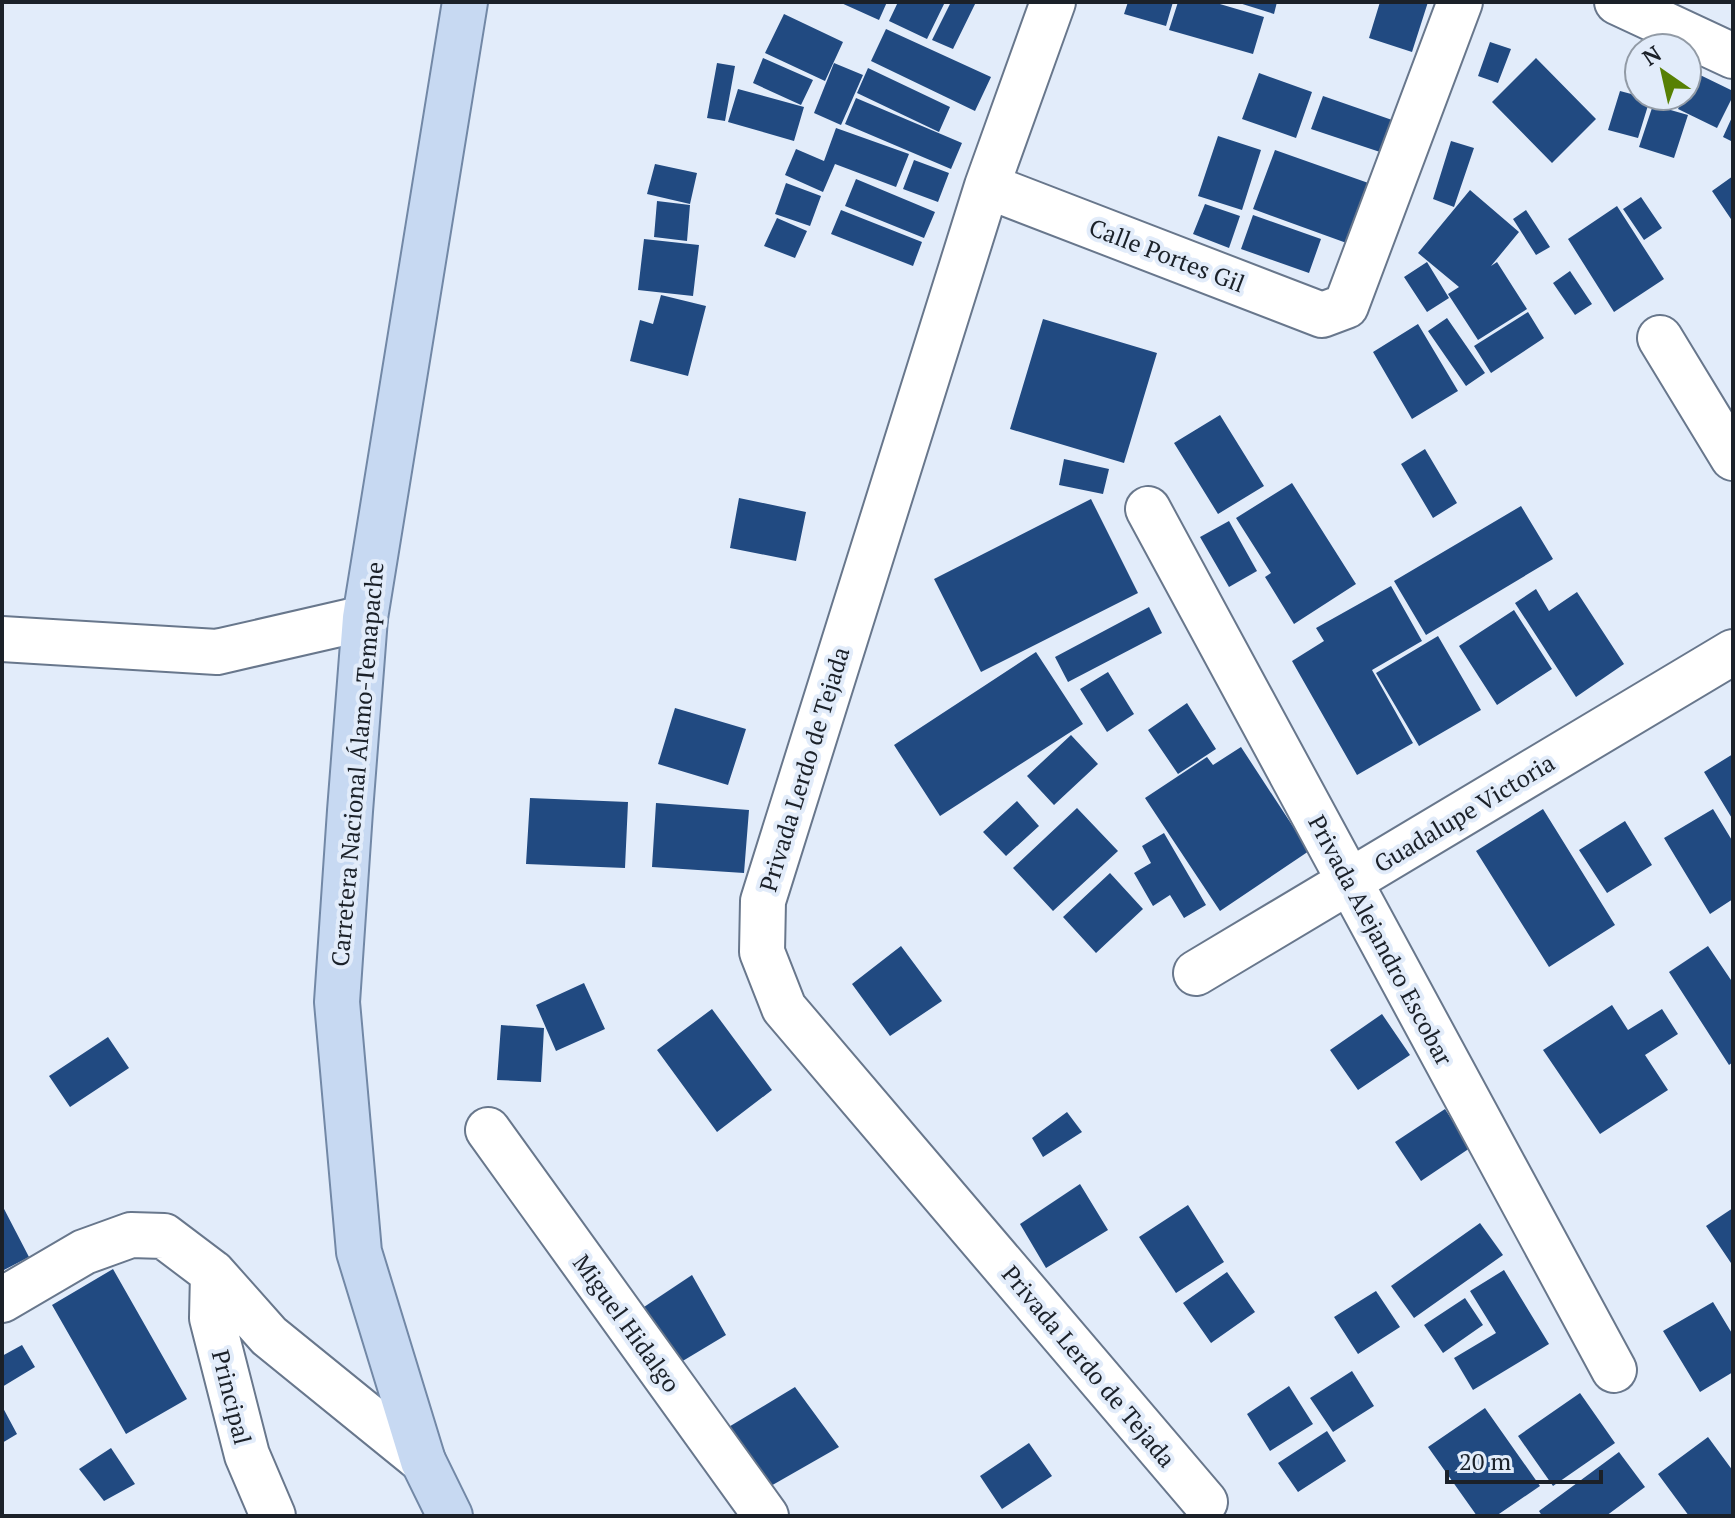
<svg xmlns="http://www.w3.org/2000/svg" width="1735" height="1518" viewBox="0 0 1735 1518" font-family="'PT Serif',serif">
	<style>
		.building { fill: #214a81 }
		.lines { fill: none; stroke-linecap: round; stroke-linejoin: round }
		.minor-casing { stroke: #68778c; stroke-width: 48 }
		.major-casing { stroke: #7288a6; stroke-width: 48 }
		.minor { stroke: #fff; stroke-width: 44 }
		.major { stroke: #c7d9f2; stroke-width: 44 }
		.labels { text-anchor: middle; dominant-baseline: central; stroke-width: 8; stroke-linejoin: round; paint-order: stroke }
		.street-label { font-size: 24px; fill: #1b2129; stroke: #e2ecfa }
	</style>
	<rect width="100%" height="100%" fill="#e2ecfa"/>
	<path class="building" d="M 839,2 L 887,2 L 879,20 Z
		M 898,2 L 916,4 L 917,2 L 945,2 L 927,39 L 889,21 Z
		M 951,2 L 976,2 L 953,49 L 932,40 Z
		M 1128,2 L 1173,2 L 1166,26 L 1124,14 Z
		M 1178,2 L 1213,2 L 1264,17 L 1253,54 L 1169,30 Z
		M 1236,2 L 1277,2 L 1274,14 Z
		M 1380,2 L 1428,2 L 1412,52 L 1369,38 Z
		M 784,14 L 843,42 L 825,81 L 765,53 Z
		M 886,29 L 991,77 L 975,111 L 871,61 Z
		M 1490,42 L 1511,49 L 1498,83 L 1478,76 Z
		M 763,58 L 813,80 L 801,105 L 753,83 Z
		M 1536,58 L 1596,119 L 1552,163 L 1492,102 Z
		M 717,63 L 735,66 L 725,121 L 707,118 Z
		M 834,63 L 863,75 L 841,125 L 814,113 Z
		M 868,68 L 950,107 L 939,132 L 857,93 Z
		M 1259,73 L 1312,92 L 1296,138 L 1242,119 Z
		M 1696,73 L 1733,91 L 1733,96 L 1717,128 L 1678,109 L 1684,96 L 1687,96 L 1687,90 Z
		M 738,89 L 804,107 L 794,141 L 728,122 Z
		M 1620,91 L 1650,99 L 1638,138 L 1608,130 Z
		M 1323,96 L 1395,121 L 1383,153 L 1311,129 Z
		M 856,98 L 962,143 L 951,169 L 845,124 Z
		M 1653,105 L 1688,115 L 1674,158 L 1639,147 Z
		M 1733,115 L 1733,142 L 1723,137 Z
		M 836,128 L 909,154 L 896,187 L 835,164 L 823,192 L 785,175 L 796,149 L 824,161 Z
		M 1218,136 L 1261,150 L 1242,210 L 1198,196 Z
		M 1451,141 L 1474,148 L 1454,207 L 1433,199 Z
		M 1275,150 L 1374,185 L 1352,245 L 1253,209 Z
		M 914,160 L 949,173 L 938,202 L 903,189 Z
		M 655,164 L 697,173 L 690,204 L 647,194 Z
		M 1733,176 L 1733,222 L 1712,191 Z
		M 856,179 L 935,212 L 924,238 L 845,206 Z
		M 786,183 L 821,196 L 810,226 L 775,214 Z
		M 1470,190 L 1519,232 L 1491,266 L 1497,262 L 1527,309 L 1478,340 L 1448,294 L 1459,287 L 1418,253 Z
		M 1641,197 L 1662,228 L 1644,240 L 1623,209 Z
		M 657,201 L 690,205 L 687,241 L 654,237 Z
		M 1205,204 L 1240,216 L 1229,248 L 1193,234 Z
		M 1617,206 L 1664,279 L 1614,312 L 1568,239 Z
		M 841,210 L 922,242 L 913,266 L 831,234 Z
		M 1526,210 L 1550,247 L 1536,255 L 1513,219 Z
		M 1253,215 L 1321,239 L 1309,273 L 1241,249 Z
		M 777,218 L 807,231 L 795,258 L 764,246 Z
		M 644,239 L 699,245 L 693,296 L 638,290 Z
		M 1427,262 L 1449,298 L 1427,312 L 1404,277 Z
		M 1570,271 L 1592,304 L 1575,315 L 1553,283 Z
		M 661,295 L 706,306 L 688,376 L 630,361 L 640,320 L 653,324 Z
		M 1528,312 L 1544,338 L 1491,373 L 1474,346 Z
		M 1447,318 L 1485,373 L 1466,386 L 1428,331 Z
		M 1043,319 L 1157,353 L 1124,463 L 1010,429 Z
		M 1418,324 L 1458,391 L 1412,419 L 1373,352 Z
		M 1220,415 L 1264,486 L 1218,514 L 1174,443 Z
		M 1425,449 L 1457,503 L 1433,518 L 1401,464 Z
		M 1064,459 L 1109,469 L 1103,494 L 1059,485 Z
		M 1292,483 L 1356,584 L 1294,624 L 1265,577 L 1271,573 L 1236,518 Z
		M 739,498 L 806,512 L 796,561 L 730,548 Z
		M 1091,499 L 1138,593 L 981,672 L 934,579 Z
		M 1521,506 L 1553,559 L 1426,635 L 1394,581 Z
		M 1229,521 L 1257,571 L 1229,587 L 1200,537 Z
		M 1391,586 L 1422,641 L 1372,670 L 1413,743 L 1357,775 L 1292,661 L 1324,641 L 1316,628 Z
		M 1536,589 L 1549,611 L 1577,592 L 1624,664 L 1576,697 L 1515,603 Z
		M 1149,607 L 1162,633 L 1068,682 L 1055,657 Z
		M 1514,610 L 1552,669 L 1497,705 L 1459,646 Z
		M 1438,636 L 1481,710 L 1419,746 L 1376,673 Z
		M 1036,652 L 1083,724 L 940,816 L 894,745 Z
		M 1108,672 L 1134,714 L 1107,732 L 1080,689 Z
		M 1187,703 L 1216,749 L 1178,774 L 1148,730 Z
		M 675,708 L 746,729 L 728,785 L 658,764 Z
		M 1071,735 L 1098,764 L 1054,805 L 1027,776 Z
		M 1241,747 L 1309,851 L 1220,911 L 1145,798 L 1207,757 L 1213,765 Z
		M 1733,754 L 1733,820 L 1704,772 Z
		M 530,798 L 628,802 L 625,868 L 526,864 Z
		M 1017,801 L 1039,826 L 1006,856 L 983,832 Z
		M 656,803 L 749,810 L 744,873 L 652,867 Z
		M 1077,808 L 1118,851 L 1053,911 L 1013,868 Z
		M 1543,809 L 1615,925 L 1549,967 L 1476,851 Z
		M 1713,809 L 1733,842 L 1733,899 L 1710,914 L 1664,838 Z
		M 1625,821 L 1652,865 L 1607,893 L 1579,850 Z
		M 1164,833 L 1206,905 L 1184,918 L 1170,895 L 1153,906 L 1134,873 L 1151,863 L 1142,846 Z
		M 1110,873 L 1143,909 L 1096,953 L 1063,917 Z
		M 901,946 L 942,1001 L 890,1036 L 852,984 Z
		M 1708,946 L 1733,983 L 1733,1062 L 1729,1065 L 1669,972 Z
		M 584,983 L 605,1029 L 556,1051 L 536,1005 Z
		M 1612,1005 L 1628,1030 L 1662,1009 L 1678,1034 L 1645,1055 L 1668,1090 L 1600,1134 L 1543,1050 Z
		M 712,1009 L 772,1090 L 717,1132 L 657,1050 Z
		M 1382,1014 L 1410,1055 L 1358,1090 L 1330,1050 Z
		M 501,1025 L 544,1028 L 541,1082 L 497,1080 Z
		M 108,1037 L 129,1068 L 70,1107 L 49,1076 Z
		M 1445,1109 L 1470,1148 L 1421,1181 L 1395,1142 Z
		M 1067,1112 L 1082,1132 L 1043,1157 L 1032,1138 Z
		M 1080,1184 L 1108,1230 L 1046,1268 L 1020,1224 Z
		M 2,1205 L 29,1257 L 2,1271 Z
		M 1188,1205 L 1224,1262 L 1176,1293 L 1139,1237 Z
		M 1733,1208 L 1733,1266 L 1706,1226 Z
		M 1480,1223 L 1503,1255 L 1414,1318 L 1391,1286 Z
		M 113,1269 L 187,1399 L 126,1434 L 52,1305 Z
		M 1504,1270 L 1549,1344 L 1473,1390 L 1454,1358 L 1496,1333 L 1470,1291 Z
		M 1227,1272 L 1255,1312 L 1211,1343 L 1183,1303 Z
		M 692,1275 L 726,1335 L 666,1371 L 632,1315 Z
		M 1376,1291 L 1400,1327 L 1358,1354 L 1334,1317 Z
		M 1465,1298 L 1483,1325 L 1443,1353 L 1424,1325 Z
		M 1713,1302 L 1733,1335 L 1733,1372 L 1700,1392 L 1663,1331 Z
		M 22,1345 L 35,1367 L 2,1387 L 2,1356 Z
		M 1352,1371 L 1374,1406 L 1333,1432 L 1310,1398 Z
		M 1289,1386 L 1313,1424 L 1270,1451 L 1247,1414 Z
		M 795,1387 L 839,1447 L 762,1491 L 722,1431 Z
		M 1580,1393 L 1615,1443 L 1553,1486 L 1518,1436 Z
		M 2,1406 L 17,1434 L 2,1443 Z
		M 1485,1408 L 1540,1486 L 1496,1516 L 1477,1516 L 1428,1447 Z
		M 1327,1431 L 1346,1461 L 1298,1492 L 1278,1463 Z
		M 1708,1437 L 1733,1471 L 1733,1516 L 1689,1516 L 1658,1474 Z
		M 1029,1443 L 1052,1476 L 1002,1509 L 980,1476 Z
		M 111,1448 L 135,1484 L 104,1501 L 79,1469 Z
		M 1619,1452 L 1645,1487 L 1606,1516 L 1542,1516 L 1539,1511 Z"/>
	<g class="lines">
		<defs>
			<path id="minor" d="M 1053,2 L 987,186 L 763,901 L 762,952 L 784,1008 L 1205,1502
				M 1617,2 L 1733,56
				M 987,186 L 1322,315 L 1346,306 L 1460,2
				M 1660,338 L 1733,458
				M 1148,509 L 1614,1370
				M 2,639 L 217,652 L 365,618
				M 1196,973 L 1733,652
				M 488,1130 L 766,1516
				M 213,1273 L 212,1318 L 247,1455 L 273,1516
				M 2,1300 L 84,1252 L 131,1235 L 164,1236 L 213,1273 L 269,1336 L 423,1461"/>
			<path id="major" d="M 450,1516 L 423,1461 L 359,1252 L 337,1002 L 350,811 L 365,618 L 465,2"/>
		</defs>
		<use href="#minor" class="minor-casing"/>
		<use href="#major" class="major-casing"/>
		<use href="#minor" class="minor"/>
		<use href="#major" class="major"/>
	</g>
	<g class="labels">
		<g class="street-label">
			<text transform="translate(1167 255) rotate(21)">Calle Portes Gil</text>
			<text transform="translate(357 764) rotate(-85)">Carretera Nacional Álamo-Temapache</text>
			<text transform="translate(804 769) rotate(-73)">Privada Lerdo de Tejada</text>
			<text transform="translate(1464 813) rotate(-31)">Guadalupe Victoria</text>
			<text transform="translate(1381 940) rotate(62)">Privada Alejandro Escobar</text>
			<text transform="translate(627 1323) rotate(54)">Miguel Hidalgo</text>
			<text transform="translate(1089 1366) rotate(50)">Privada Lerdo de Tejada</text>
			<text transform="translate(232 1397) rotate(76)">Principal</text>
		</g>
	</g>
	<rect width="1735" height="1518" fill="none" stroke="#1b2129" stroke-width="8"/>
	<g transform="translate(1663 72) rotate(326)"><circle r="38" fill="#e2ecfa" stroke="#929ba6" stroke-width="2"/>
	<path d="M0-6L14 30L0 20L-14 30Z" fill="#578003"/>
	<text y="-12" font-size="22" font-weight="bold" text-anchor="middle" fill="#1b2129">N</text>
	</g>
	<path d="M1447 1470v12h154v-12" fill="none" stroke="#1b2129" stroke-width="4"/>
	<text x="1459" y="1470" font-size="24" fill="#1b2129" stroke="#e2ecfa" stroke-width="6" paint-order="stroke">20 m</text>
</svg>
